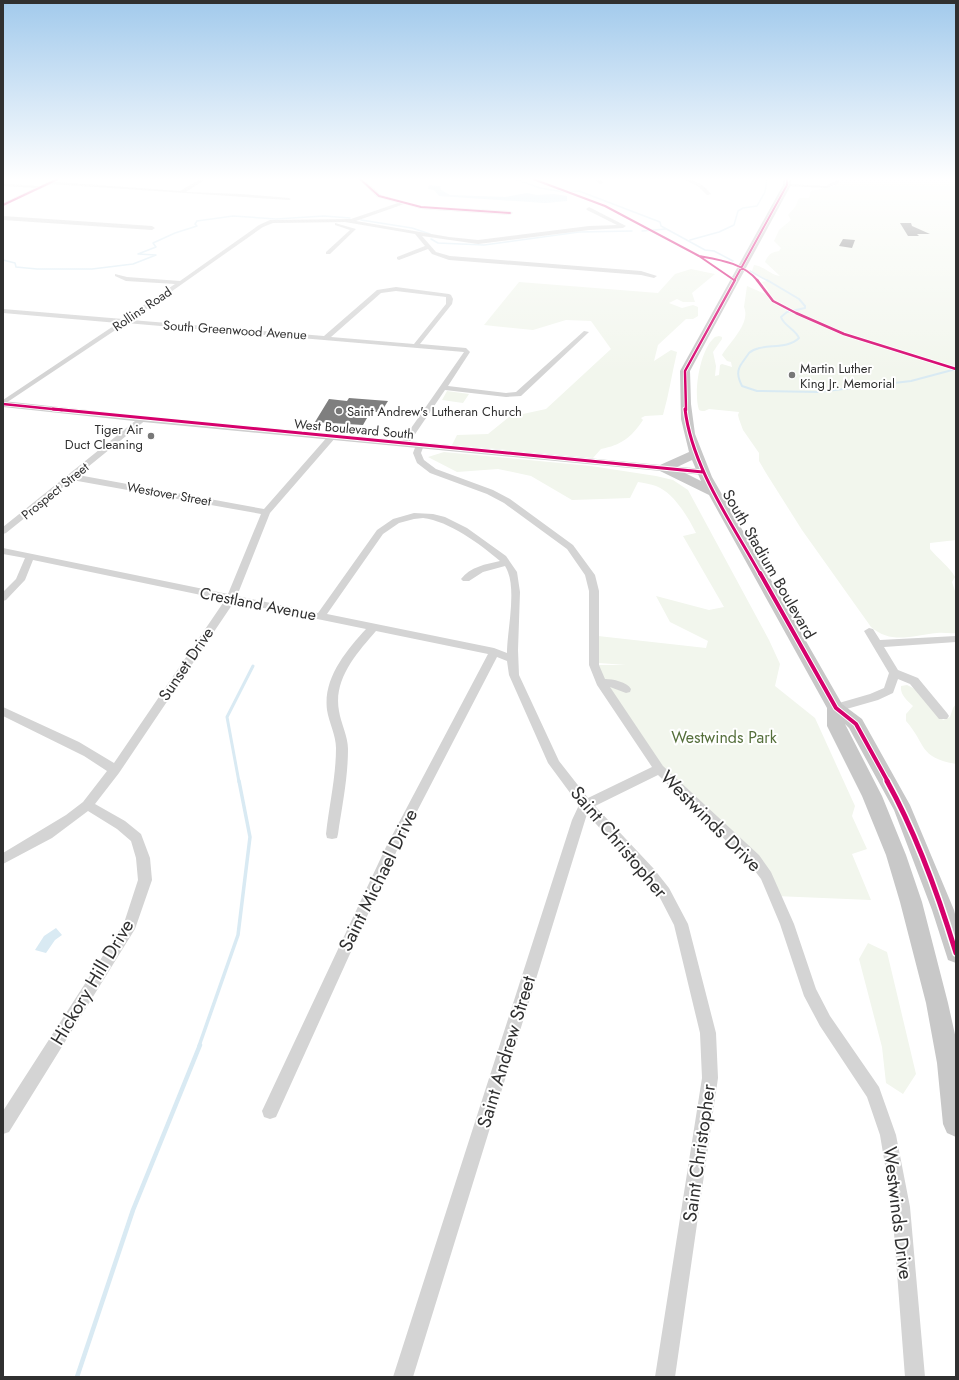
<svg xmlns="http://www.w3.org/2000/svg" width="959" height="1380" viewBox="0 0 959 1380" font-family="Jost,sans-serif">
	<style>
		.green { fill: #f2f6ed }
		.water { fill: #d9eaf3 }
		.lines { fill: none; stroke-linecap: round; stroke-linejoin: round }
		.stream-far4 { stroke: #d9eaf3; stroke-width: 1.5 }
		.stream-far3 { stroke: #d9eaf3; stroke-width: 2 }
		.stream-far2 { stroke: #d9eaf3; stroke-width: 3 }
		.stream-far1 { stroke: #d9eaf3; stroke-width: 3.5 }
		.stream { stroke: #d9eaf3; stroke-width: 4.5 }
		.building { fill: #7f7f7f }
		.minor { fill: #d4d4d4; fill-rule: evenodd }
		.secondary { fill: #cecece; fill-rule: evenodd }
		.primary { fill: #c8c8c8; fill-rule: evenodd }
		.cycleway-far4-casing { stroke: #fff; stroke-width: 3 }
		.cycleway-far3-casing { stroke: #fff; stroke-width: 4 }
		.cycleway-far2-casing { stroke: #fff; stroke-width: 5 }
		.cycleway-far1-casing { stroke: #fff; stroke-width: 6 }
		.cycleway-casing { stroke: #fff; stroke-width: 8 }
		.cycleway-far4 { stroke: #d6006c; stroke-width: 2 }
		.cycleway-far3 { stroke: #d6006c; stroke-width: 2.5 }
		.cycleway-far2 { stroke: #d6006c; stroke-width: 3 }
		.cycleway-far1 { stroke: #d6006c; stroke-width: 4 }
		.cycleway { stroke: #d6006c; stroke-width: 5 }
		.poi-dot { fill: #787878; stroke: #fff; stroke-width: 1.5 }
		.labels { text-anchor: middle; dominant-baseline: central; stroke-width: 4; stroke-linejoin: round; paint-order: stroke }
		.far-street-label { font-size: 13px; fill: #303030; stroke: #fff }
		.far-poi-label { font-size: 13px; fill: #303030; stroke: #fff; text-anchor: start }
		.street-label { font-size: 16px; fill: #303030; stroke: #fff }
		.park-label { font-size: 16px; fill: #556f3b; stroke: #fff }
		.near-street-label { font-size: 19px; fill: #303030; stroke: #fff }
	</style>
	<rect width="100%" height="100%" fill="#fff"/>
	<path class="green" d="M 838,179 L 956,179 L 956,540 L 930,543 L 930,549 C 938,559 949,566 955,577 L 952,582 L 956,594 L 956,633 C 950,634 943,632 937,633 C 913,635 892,645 871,627 L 802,530 L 766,473 L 759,461 L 759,453 L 743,430 L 739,419 L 738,415 L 739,412 L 709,409 C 705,411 703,412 699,410 C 693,392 700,349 715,337 L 719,336 L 722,337 L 722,339 L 713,352 L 716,366 L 715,376 L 719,375 L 720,365 L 722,364 L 732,367 L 731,362 L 727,361 L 722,355 C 730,342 751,323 744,307 L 747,286 L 770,296 L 768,290 L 762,282 L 767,281 L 753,273 L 752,271 L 754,265 C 764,266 770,275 780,276 L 765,262 C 768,255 771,252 779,251 L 781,248 L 774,241 L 779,230 L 791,220 L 788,215 C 790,212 793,210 795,207 C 800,199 795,197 809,198 L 811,191 L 834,186 Z
		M 691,269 L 715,274 L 692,293 L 695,302 L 683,302 L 677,299 L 669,303 L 682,308 L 693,305 L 698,307 L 698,316 L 693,319 L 686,319 L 658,345 L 654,361 L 671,350 L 677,352 C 672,373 669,394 663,415 L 645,416 L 641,418 L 643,420 C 631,438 621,445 601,449 L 593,458 L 452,445 L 457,435 L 488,434 L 509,417 L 546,409 L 611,349 L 591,321 L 566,320 L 533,330 L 484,325 L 519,282 L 658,293 L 675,274 Z
		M 447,391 L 469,394 L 463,403 L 442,400 Z
		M 444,452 L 591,466 L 656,476 L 673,480 L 688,490 L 769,640 L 780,664 L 775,686 L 815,718 L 855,806 L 852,816 L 867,849 L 852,854 L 871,900 L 775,896 L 766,876 L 659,769 L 594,665 L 626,665 L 599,663 L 598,636 L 706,648 L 708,641 L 670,622 L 656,596 L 709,610 L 724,607 L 683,536 L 696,533 C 688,517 674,493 656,486 C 651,484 644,483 638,482 L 630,498 L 572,500 L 531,476 L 498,469 L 457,472 L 428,457 Z
		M 907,685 L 915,689 L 943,720 L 950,717 L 953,708 L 956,704 L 956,764 C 918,757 927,745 906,721 L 906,714 L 913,706 C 907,700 900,695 901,686 Z
		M 868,943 L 887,952 L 916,1074 L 903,1094 L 886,1083 L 882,1047 L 859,959 Z"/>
	<path class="water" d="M 429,185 L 440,186 L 441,190 L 450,195 L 506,197 L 527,193 L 537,195 L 554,194 L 567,196 L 567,201 L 545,203 L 439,196 L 434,190 L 428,189 Z
		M 56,928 L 62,935 L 55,940 L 46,953 L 35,950 L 44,936 Z"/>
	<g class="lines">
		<path class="stream-far4" d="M 515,179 L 540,188 L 564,192 L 579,191 L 660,222 L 661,226 L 705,250 L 714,251 L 733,261
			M 361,220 L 412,228 L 430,234
			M 642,231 L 666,229
			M 431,239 L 438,243 L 484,245 L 579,232 L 632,231
			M 690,240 L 719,232 L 734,225 L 738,211 L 743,208 L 757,206 L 765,192 L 767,179
			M 3,260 L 15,263 L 16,267 L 37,269 L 92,269 L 133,264 L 156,255 L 138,254 L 156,247 L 153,243 L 175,233 L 197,226 L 195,224 L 197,221 L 233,216 L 276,219 L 324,216 L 350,218
			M 750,271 L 768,281"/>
		<path class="stream-far3" d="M 767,280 L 799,299 L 805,306 L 805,308 L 787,312 L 781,317 C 784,326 795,329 799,338 C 786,351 761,342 749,353 C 747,356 744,360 742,363 C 736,371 738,378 742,386 L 757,391 L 818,392 L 911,381 L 956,369"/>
		<path class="stream-far2" d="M 239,782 L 227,717 L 253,666"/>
		<path class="stream-far1" d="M 199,1046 L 238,935 L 250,837 L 239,781"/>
		<path class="stream" d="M 77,1377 L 133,1210 L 200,1045"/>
	</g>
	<path class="building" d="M 900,223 L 911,223 L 912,226 L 930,234 L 917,234 L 919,236 L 908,236 Z
		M 843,239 L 855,240 L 852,248 L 839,246 Z
		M 349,398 L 388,401 L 383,409 L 378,409 L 377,412 L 371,411 L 363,425 L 315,422 L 329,399 L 347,401 Z"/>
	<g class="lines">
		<path class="minor" d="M 54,179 L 59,179 L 56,182 L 180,191 L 200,179 L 206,179 L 186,192 L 241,194 L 289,198 L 291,199 L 289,200 L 51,184 L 3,206 L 3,203 L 35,188 L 3,186 L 3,184 L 40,186 Z
			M 358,179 L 363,179 L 381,195 L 421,206 L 510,211 L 513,213 L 510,215 L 421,209 L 404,204 L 356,221 L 449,237 L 478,240 L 589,226 L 617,225 L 587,210 L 586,209 L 589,207 L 626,226 L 623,228 L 589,230 L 478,244 L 422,236 L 436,252 L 450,256 L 641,271 L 657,276 L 654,278 L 641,275 L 449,260 L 432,254 L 428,249 L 399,260 L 397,259 L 397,257 L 425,246 L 415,234 L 345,222 L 273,223 L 263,227 L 131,320 L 324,336 L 377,290 L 396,287 L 449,294 L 451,295 L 453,299 L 452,304 L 420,344 L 466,348 L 470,352 L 448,386 L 506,393 L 516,392 L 584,331 L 589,332 L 521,396 L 506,397 L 445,390 L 407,446 L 404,446 L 400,444 L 464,352 L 126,323 L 3,405 L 3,400 L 118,323 L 3,313 L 3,309 L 123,319 L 175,284 L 126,281 L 115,276 L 115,274 L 127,277 L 180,281 L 259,225 L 270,220 L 351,219 L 398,203 L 377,197 ZM 396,291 L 446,297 L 446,304 L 414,344 L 331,337 L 381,293 Z
			M 593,179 L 599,179 L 604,183 L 600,184 Z
			M 683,179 C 695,179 704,185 711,194 L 707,195 L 699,187 Z
			M 835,179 L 839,179 L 839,183 L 827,188 L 787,186 L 785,185 L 787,184 L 826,186 L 835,181 Z
			M 3,216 L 152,226 L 155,228 L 152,230 L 3,220 Z
			M 335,223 L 356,229 L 330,254 L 326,254 L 326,252 L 350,230 L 335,225 Z
			M 140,417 L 146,417 L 147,419 L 78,475 L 264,509 L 329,435 L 335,435 L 336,437 L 270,513 L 237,596 L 318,613 L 377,530 L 393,519 L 414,513 L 433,514 L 445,517 L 467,528 L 506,556 L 517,572 L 520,592 L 518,650 L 519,675 L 559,761 L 588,798 L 652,767 L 597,685 L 589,665 L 589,591 L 585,575 L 567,549 L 504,503 L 487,494 L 430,473 L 417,463 L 413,453 L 416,445 L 420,443 L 423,443 L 424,445 L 421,453 L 424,460 L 436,469 L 493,490 L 510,499 L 573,545 L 595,575 L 599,591 L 599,665 L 605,679 C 613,679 627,682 631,689 L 630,692 L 626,693 L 610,687 L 663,766 L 759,855 L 771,872 L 794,924 L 816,989 L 830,1016 L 879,1087 L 896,1135 L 910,1207 L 925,1377 L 905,1377 L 892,1207 L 880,1135 L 867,1097 L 820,1026 L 804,996 L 780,924 L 761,879 L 749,863 L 658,775 L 595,806 L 654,869 L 669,888 L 688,924 L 716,1033 L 718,1078 L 675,1377 L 655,1377 L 702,1078 L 700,1033 L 674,925 L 659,896 L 644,877 L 587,814 L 413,1377 L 393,1377 L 572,820 L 579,805 L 548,763 L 509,675 L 507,661 L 497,657 L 398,848 L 276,1117 L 270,1119 L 264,1117 L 262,1111 L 386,847 L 488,654 L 376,631 C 357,653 333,679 339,711 C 341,724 348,736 348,749 C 348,778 342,806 338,834 L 337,838 L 332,839 L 327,838 L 326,834 C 329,806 336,777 336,748 C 336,735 329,723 327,710 C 323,678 346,651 366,629 L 234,602 L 119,773 L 95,804 L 125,821 L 141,834 L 150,858 L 152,880 L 135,929 L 9,1132 L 3,1134 L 3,1111 L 124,923 L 138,880 L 136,858 L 131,841 L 117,829 L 88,811 L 52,838 L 3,864 L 3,853 L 66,815 L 83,802 L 107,771 L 84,756 L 3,716 L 3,707 L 79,742 L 114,763 L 225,600 L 33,560 L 25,580 L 6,600 L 3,601 L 3,592 L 16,579 L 25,558 L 3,554 L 3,548 L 228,594 L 261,514 L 72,480 L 6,533 L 3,534 L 3,527 ZM 423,518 C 449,521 480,544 500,561 C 486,564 470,567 461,579 L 463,581 L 469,581 L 483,572 L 505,566 C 518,586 507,629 507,653 L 494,648 L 327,614 L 383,534 L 399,523 L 414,519 Z
			M 869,628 L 873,629 L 880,640 L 956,636 L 956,642 L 884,647 L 898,670 L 918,678 L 947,713 L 949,716 L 947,719 L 939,719 L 910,684 L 898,679 L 893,693 L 878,700 L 836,712 L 832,711 L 830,708 L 832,705 L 870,694 L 884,688 L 889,673 L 864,631 Z"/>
		<path class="secondary" d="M 3,401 L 143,416 L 703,469 L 707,470 L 709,472 L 707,474 L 703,475 L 143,422 L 3,407 Z"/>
		<path class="primary" d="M 783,179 L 791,179 L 791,185 L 690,371 L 691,404 L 695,434 L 712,477 L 842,704 L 862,719 L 910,805 L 954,910 L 956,918 L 956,963 L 948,960 L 932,910 L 894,810 L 849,728 L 845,724 L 882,796 L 906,855 L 922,902 L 948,1003 L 956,1039 L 956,1137 L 947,1133 L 943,1124 L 937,1063 L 926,1003 L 900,902 L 886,855 L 862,796 L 827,726 L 827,708 L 709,495 L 660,471 L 659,468 L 660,465 L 689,452 L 681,419 L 680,371 L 783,185 ZM 692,460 L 701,481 L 675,468 Z"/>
		<defs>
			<path id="cycleway-far4" d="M 360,179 L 379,196 L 421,207 L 510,213
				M 533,179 L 605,206 L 699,256 L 734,280
				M 3,205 L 58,179
				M 699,256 C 721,260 743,263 758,281
				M 734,281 L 787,185 L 787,179"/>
			<path id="cycleway-far3" d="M 757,280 L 773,301 L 796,313 L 844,334 L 956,369
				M 3,404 L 62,410
				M 686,410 L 685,371 L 735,280"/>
			<path id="cycleway-far2" d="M 53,409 L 703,472
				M 685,409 C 692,468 732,523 760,574"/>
			<path id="cycleway-far1" d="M 760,573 L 836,708 L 856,724 L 888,782"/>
			<path id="cycleway" d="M 887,781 C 917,835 938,894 956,953"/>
		</defs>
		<use href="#cycleway-far4" class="cycleway-far4-casing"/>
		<use href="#cycleway-far3" class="cycleway-far3-casing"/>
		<use href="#cycleway-far2" class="cycleway-far2-casing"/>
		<use href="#cycleway-far1" class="cycleway-far1-casing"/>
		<use href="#cycleway" class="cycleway-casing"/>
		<use href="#cycleway-far4" class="cycleway-far4"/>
		<use href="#cycleway-far3" class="cycleway-far3"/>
		<use href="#cycleway-far2" class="cycleway-far2"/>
		<use href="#cycleway-far1" class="cycleway-far1"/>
		<use href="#cycleway" class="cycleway"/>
	</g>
	<linearGradient id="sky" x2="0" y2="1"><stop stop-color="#a2caec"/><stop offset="0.48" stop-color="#fff"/><stop offset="1" stop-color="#fff" stop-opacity="0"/></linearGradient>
	<rect width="959" height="373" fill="url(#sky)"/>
	<g class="poi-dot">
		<circle cx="792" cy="375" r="4"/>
		<circle cx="339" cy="411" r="4"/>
		<circle cx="151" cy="436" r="4"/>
	</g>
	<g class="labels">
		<g class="far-street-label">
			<text transform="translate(142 309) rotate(-34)">Rollins Road</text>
			<text transform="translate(235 330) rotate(4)">South Greenwood Avenue</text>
			<text transform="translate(354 429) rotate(5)">West Boulevard South</text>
			<text transform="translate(55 491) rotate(-39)">Prospect Street</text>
			<text transform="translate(169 494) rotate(10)">Westover Street</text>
		</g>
		<g class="far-poi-label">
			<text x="800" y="368">Martin Luther<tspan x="800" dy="15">King Jr. Memorial</tspan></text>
			<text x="347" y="411">Saint Andrew's Lutheran Church</text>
			<text x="143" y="429" text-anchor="end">Tiger Air<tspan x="143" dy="15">Duct Cleaning</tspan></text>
		</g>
		<g class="street-label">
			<text transform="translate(769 564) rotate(60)">South Stadium Boulevard</text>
			<text transform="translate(258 604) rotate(11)">Crestland Avenue</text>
			<text transform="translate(186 664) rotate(-56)">Sunset Drive</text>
		</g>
		<g class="park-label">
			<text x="724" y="737">Westwinds Park</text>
		</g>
		<g class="near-street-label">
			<text transform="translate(711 821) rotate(45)">Westwinds Drive</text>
			<text transform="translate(619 842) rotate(50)">Saint Christopher</text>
			<text transform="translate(378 880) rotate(-64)">Saint Michael Drive</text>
			<text transform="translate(92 982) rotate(-59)">Hickory Hill Drive</text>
			<text transform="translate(506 1052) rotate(-73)">Saint Andrew Street</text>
			<text transform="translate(699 1153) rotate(-82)">Saint Christopher</text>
			<text transform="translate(898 1213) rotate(83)">Westwinds Drive</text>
		</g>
	</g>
	<rect width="959" height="1380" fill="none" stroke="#303030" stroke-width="8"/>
</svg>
